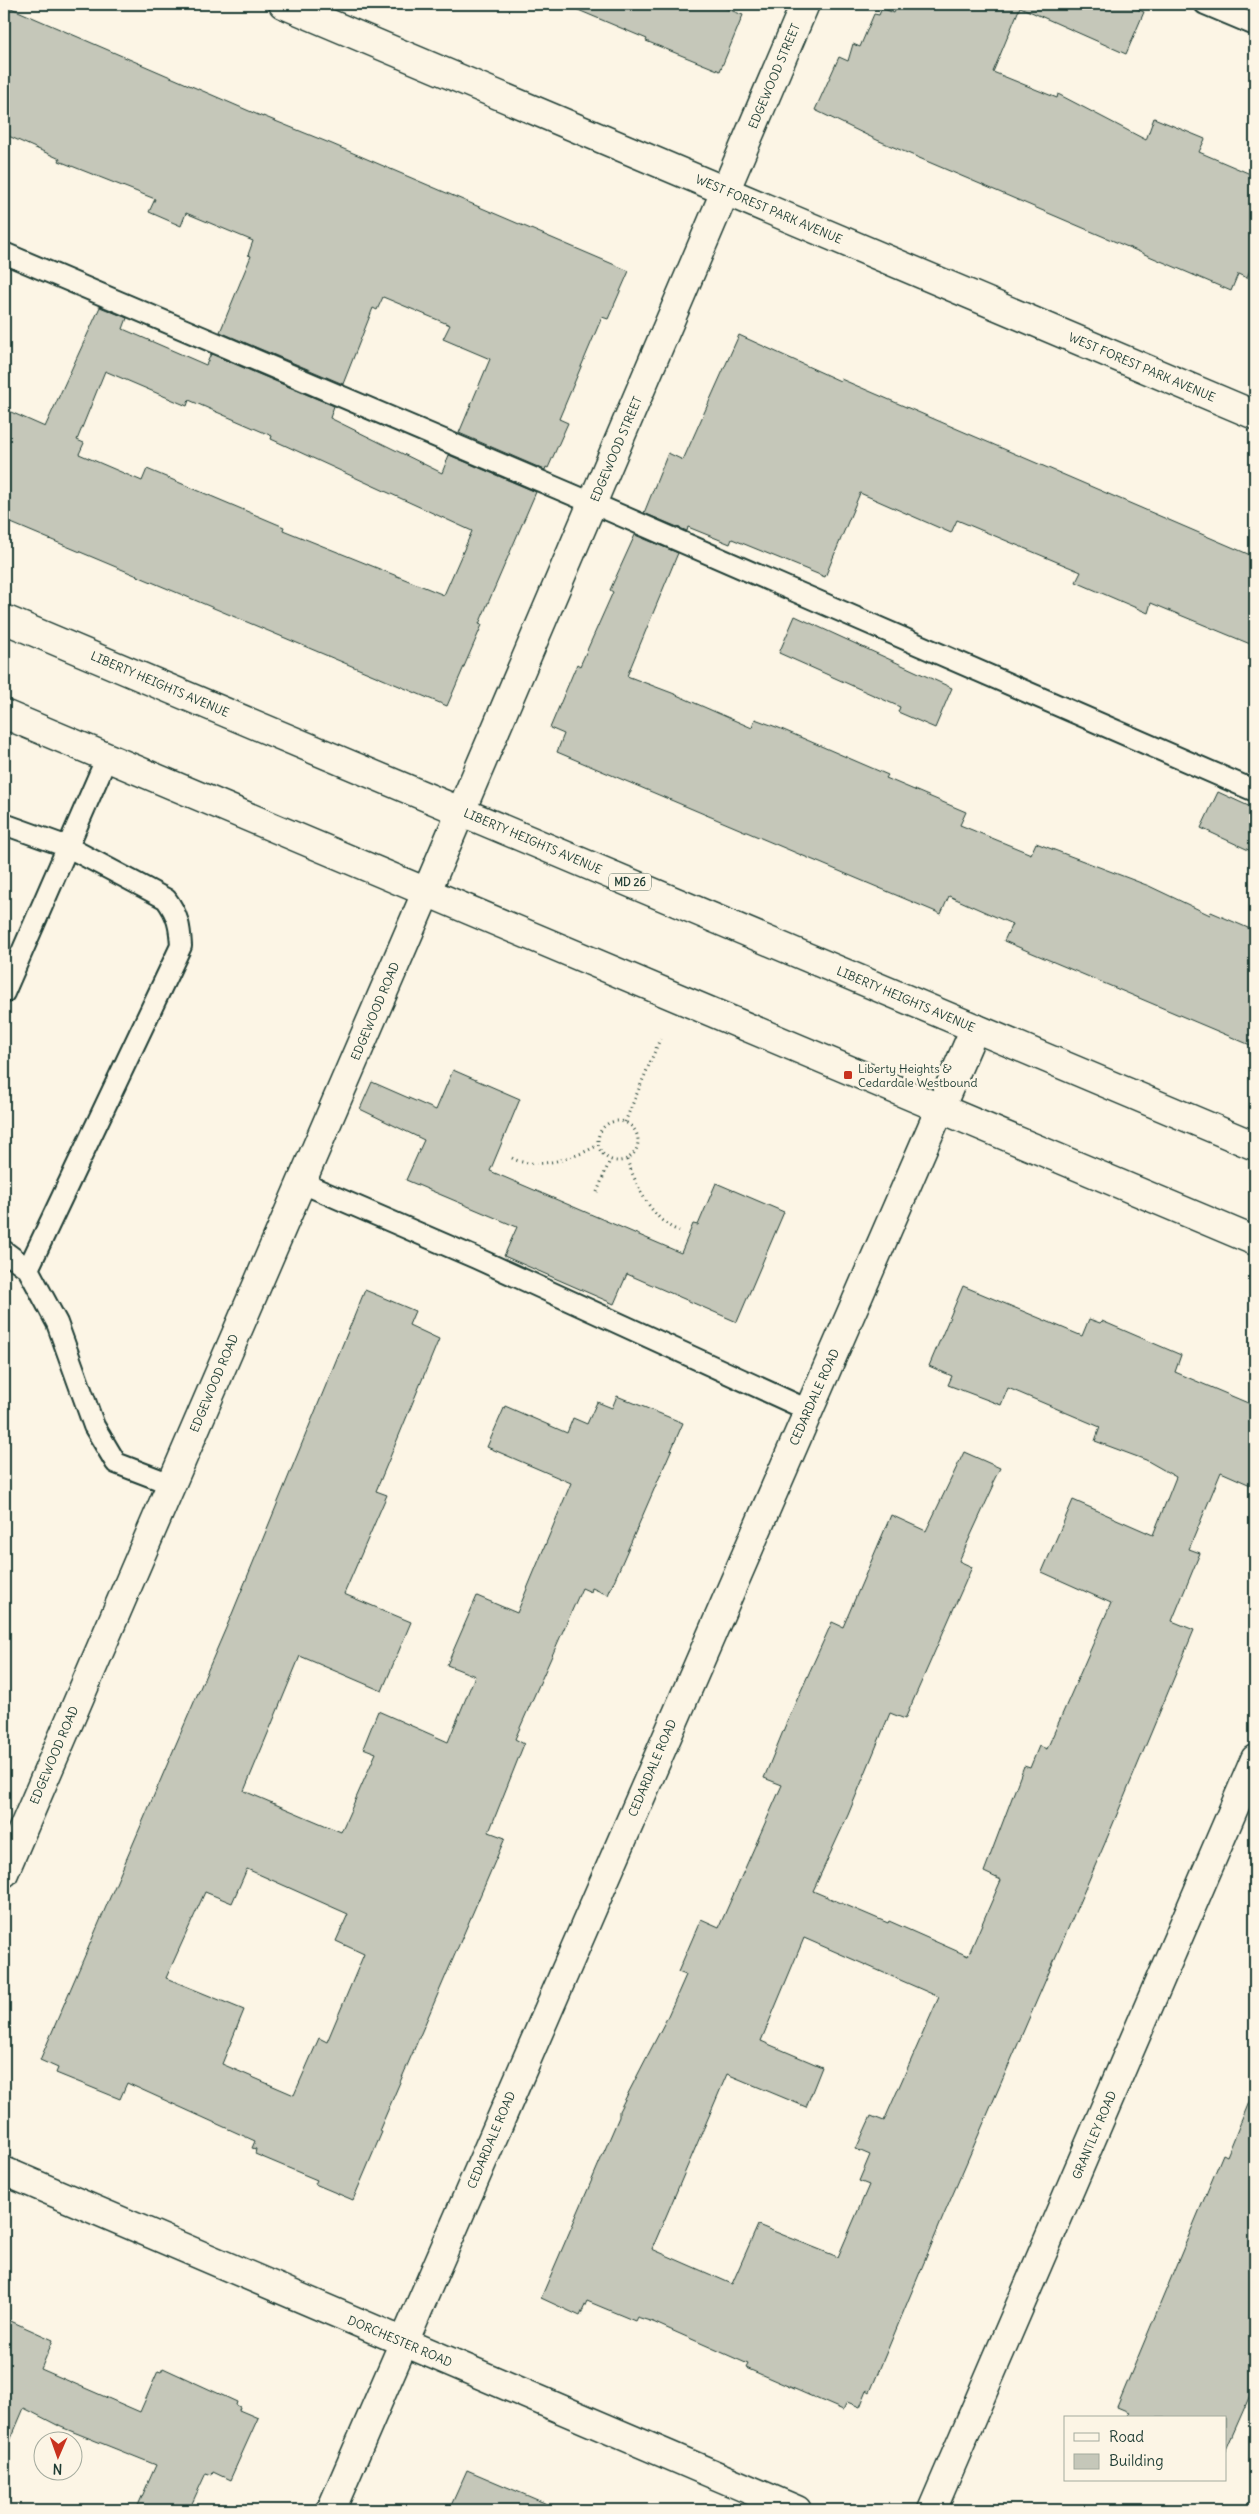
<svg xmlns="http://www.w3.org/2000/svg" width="1259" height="2514" viewBox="0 0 1259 2514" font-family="Delius,sans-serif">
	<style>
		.building { fill: #c5c7b9; stroke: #1f3d34; fill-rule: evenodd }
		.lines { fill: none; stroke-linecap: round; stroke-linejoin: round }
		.service-casing { stroke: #1f3d34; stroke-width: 24 }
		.minor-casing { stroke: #1f3d34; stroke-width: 31 }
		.tertiary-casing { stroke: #1f3d34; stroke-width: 31 }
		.primary-casing { stroke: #1f3d34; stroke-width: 31 }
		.path { stroke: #1f3d34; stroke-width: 3; stroke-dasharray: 1 4; stroke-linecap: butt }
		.service { stroke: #fcf5e5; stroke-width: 20 }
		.minor { stroke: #fcf5e5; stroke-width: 28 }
		.tertiary { stroke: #fcf5e5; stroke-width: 28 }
		.primary { stroke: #fcf5e5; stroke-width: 28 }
		.poi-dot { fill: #c8321e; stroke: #fcf5e5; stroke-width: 2 }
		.labels { text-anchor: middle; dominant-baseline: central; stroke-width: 5; stroke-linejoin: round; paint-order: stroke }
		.shield { fill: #fcf5e5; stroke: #617469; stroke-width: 1 }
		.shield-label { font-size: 11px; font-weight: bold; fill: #1f3d34 }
		.street-label { font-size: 12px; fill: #1f3d34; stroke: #fcf5e5 }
		.poi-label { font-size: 12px; fill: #1f3d34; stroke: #fcf5e5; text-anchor: start }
	</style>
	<rect width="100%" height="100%" fill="#fcf5e5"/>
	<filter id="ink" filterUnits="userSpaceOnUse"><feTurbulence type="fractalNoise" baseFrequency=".02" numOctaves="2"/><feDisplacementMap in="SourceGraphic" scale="10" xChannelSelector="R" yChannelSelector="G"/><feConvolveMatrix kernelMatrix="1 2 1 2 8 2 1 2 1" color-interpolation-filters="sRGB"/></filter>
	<g filter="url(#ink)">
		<path class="building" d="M 564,4 L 715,4 L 743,15 L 720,71 L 646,41 L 647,39 Z
			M 898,4 L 1126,4 L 1144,12 L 1126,54 L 1020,7 L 993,72 L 1057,98 L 1058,94 L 1146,140 L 1154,118 L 1205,139 L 1199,152 L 1255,176 L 1255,257 L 1247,278 L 1238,274 L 1231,291 L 877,140 L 815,110 L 839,57 L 848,61 L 853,44 L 860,47 L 874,14 L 879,15 L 882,8 L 894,13 Z
			M 4,5 L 263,117 L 263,116 L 332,144 L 629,271 L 608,319 L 602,317 L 559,419 L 568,423 L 548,468 L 546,467 L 545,470 L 459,433 L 490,359 L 443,339 L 450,325 L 383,297 L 377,310 L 373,308 L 343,384 L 220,332 L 251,256 L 248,255 L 253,241 L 186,213 L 181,226 L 149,212 L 155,199 L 59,161 L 60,159 L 4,134 Z
			M 100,307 L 127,318 L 123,329 L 206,365 L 211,354 L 334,406 L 330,418 L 442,473 L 449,455 L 536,492 L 479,624 L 482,625 L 447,706 L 4,520 L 4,409 L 45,427 ZM 105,371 L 187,406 L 189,400 L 272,436 L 271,439 L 472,531 L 444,595 L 283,530 L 284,527 L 147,469 L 142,481 L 79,454 L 84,443 L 77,440 Z
			M 739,335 L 840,381 L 841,379 L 1255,557 L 1255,646 L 1151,603 L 1148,613 L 1076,582 L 1081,572 L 957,520 L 951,533 L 860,493 L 825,577 L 732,539 L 730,544 L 688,527 L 687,531 L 644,513 L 668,453 L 683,460 Z
			M 635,535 L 678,553 L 627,676 L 672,693 L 752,728 L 755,719 L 779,728 L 888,775 L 886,778 L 966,812 L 960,825 L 1031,854 L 1036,843 L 1149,886 L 1210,915 L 1211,912 L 1255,931 L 1255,1047 L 1004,941 L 1012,924 L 949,896 L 941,914 L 557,752 L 564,734 L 550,728 L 577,664 L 580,666 L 613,592 L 610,590 Z
			M 795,616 L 952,688 L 935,728 L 898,712 L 900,707 L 779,653 Z
			M 1218,792 L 1255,809 L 1255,853 L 1201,828 Z
			M 453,1070 L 520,1099 L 490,1171 L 681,1253 L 693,1224 L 698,1225 L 716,1183 L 784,1212 L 737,1322 L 627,1274 L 614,1304 L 504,1256 L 517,1227 L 406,1180 L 424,1140 L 360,1109 L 372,1082 L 436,1110 Z
			M 963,1286 L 1082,1336 L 1089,1319 L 1100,1323 L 1102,1321 L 1181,1355 L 1175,1372 L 1255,1406 L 1255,1487 L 1221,1472 L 1189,1549 L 1200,1553 L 1172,1621 L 1194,1630 L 1105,1843 L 943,2217 L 870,2392 L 867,2390 L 860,2407 L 847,2402 L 843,2410 L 746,2368 L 748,2364 L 653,2322 L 637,2317 L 635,2321 L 587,2301 L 580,2316 L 541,2298 L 619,2117 L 619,2111 L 667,2018 L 686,1975 L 678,1972 L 701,1919 L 719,1927 L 782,1785 L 764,1778 L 786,1724 L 832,1622 L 843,1627 L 891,1515 L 926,1531 L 964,1452 L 1000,1468 L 992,1484 L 994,1485 L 959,1561 L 972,1567 L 905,1719 L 890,1713 L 848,1815 L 813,1891 L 888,1923 L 889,1921 L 968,1956 L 1001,1880 L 984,1872 L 1024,1766 L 1030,1768 L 1039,1746 L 1047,1749 L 1111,1603 L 1042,1572 L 1073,1500 L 1153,1535 L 1176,1477 L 1146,1460 L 1095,1441 L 1100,1427 L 1008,1388 L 1001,1405 L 948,1385 L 952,1376 L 929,1366 ZM 804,1938 L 939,1997 L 884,2121 L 871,2116 L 856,2149 L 870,2155 L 859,2181 L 869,2185 L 838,2257 L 758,2225 L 732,2284 L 652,2249 L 727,2074 L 806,2107 L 822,2067 L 761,2041 Z
			M 365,1290 L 415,1311 L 409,1325 L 439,1339 L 376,1491 L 387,1495 L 344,1594 L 411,1622 L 382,1691 L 300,1656 L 244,1791 L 341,1832 L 376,1753 L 363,1748 L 378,1711 L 448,1742 L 475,1676 L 447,1665 L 477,1596 L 517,1613 L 571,1483 L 487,1447 L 505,1406 L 567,1433 L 573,1418 L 587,1424 L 597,1402 L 612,1408 L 617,1396 L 683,1423 L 608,1595 L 592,1588 L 591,1592 L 582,1588 L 515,1739 L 524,1744 L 489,1832 L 505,1838 L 379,2131 L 382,2132 L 353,2200 L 315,2184 L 317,2180 L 255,2154 L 256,2149 L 252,2148 L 255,2141 L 127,2083 L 120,2099 L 56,2073 L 58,2068 L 40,2060 L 232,1614 ZM 247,1869 L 348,1914 L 336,1941 L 364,1954 L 327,2042 L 319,2038 L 294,2095 L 222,2064 L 244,2010 L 166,1978 L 205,1892 L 232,1903 Z
			M 1254,2090 L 1255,2384 L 1225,2452 L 1225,2418 L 1131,2418 L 1127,2416 L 1129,2412 L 1117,2407 L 1223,2154 L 1227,2156 Z
			M 4,2318 L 53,2340 L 41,2369 L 140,2412 L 158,2371 L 161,2372 L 163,2368 L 237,2402 L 236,2405 L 240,2407 L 239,2410 L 258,2418 L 230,2480 L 213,2472 L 212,2475 L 206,2473 L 189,2510 L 136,2510 L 156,2465 L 61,2427 L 24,2408 L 4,2455 Z
			M 467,2470 L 561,2510 L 449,2510 Z"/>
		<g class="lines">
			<defs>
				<path id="service" d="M 1205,4 L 1255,25
					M 4,253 L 592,503 L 1255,791
					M 4,824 L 68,847 L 166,899 C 178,915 180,927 181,946 L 28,1269
					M 4,993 L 107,757
					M 300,1182 L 476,1258 L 808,1410
					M 4,1251 L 28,1269 L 57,1323 L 94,1426 L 116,1463 L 171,1484"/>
				<path id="minor" d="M 283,4 L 1255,415
					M 4,1873 L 426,893 L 805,4
					M 4,2171 L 797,2510
					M 331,2510 L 975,1028"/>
				<path id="tertiary" d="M 932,2510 L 1255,1759"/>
				<path id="primary" d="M 4,619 L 1255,1146
					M 4,714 L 1255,1241"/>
			</defs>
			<use href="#service" class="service-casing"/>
			<use href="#minor" class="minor-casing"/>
			<use href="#tertiary" class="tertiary-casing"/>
			<use href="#primary" class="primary-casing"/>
			<path class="path" d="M598 1141a20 20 0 1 1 40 0a20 20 0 1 1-40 0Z
				M 625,1122 L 660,1039
				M 512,1158 C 535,1171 576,1158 598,1145
				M 627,1160 C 637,1186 651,1220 679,1231
				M 597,1192 L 610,1160"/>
			<use href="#service" class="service"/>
			<use href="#minor" class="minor"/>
			<use href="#tertiary" class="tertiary"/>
			<use href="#primary" class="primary"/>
		</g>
	</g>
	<rect class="poi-dot" x="843" y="1070" width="10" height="10" rx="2.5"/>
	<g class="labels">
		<rect class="shield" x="609" y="873.5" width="42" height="17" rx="4"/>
		<g class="shield-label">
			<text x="630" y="882">MD 26</text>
		</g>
		<g class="street-label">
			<text transform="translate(774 76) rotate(-67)">EDGEWOOD STREET</text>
			<text transform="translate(769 209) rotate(23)">WEST FOREST PARK AVENUE</text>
			<text transform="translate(1142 367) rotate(23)">WEST FOREST PARK AVENUE</text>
			<text transform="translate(616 449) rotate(-67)">EDGEWOOD STREET</text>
			<text transform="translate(160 684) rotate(23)">LIBERTY HEIGHTS AVENUE</text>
			<text transform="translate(533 841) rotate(23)">LIBERTY HEIGHTS AVENUE</text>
			<text transform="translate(906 999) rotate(23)">LIBERTY HEIGHTS AVENUE</text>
			<text transform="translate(375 1011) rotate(-67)">EDGEWOOD ROAD</text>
			<text transform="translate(214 1383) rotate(-67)">EDGEWOOD ROAD</text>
			<text transform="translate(814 1397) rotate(-66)">CEDARDALE ROAD</text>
			<text transform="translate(54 1755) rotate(-67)">EDGEWOOD ROAD</text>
			<text transform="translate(652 1768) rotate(-67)">CEDARDALE ROAD</text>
			<text transform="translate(1094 2135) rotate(-67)">GRANTLEY ROAD</text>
			<text transform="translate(491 2140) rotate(-67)">CEDARDALE ROAD</text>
			<text transform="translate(400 2341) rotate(23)">DORCHESTER ROAD</text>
		</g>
		<g class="poi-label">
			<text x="858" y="1068">Liberty Heights &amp;<tspan x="858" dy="14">Cedardale Westbound</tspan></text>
		</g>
	</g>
	<rect width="1259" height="2514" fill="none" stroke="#fcf5e5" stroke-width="20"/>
	<rect x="10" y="10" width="1239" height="2494" fill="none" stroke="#1f3d34" stroke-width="2" filter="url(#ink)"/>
	<rect x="1064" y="2416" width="162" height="65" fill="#fcf5e5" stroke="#a4ab9e"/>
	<rect x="1074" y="2433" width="25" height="8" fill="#fcf5e5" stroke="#a4ab9e"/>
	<text x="1109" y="2442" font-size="15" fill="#1f3d34">Road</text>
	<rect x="1074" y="2454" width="25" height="15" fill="#c5c7b9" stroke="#a4ab9e"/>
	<text x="1109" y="2466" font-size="15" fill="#1f3d34">Building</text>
	<g transform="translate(58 2456) rotate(182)"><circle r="24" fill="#fcf5e5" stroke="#a4ab9e"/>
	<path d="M0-4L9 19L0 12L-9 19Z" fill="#c8321e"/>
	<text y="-8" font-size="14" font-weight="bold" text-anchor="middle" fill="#1f3d34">N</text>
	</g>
</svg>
